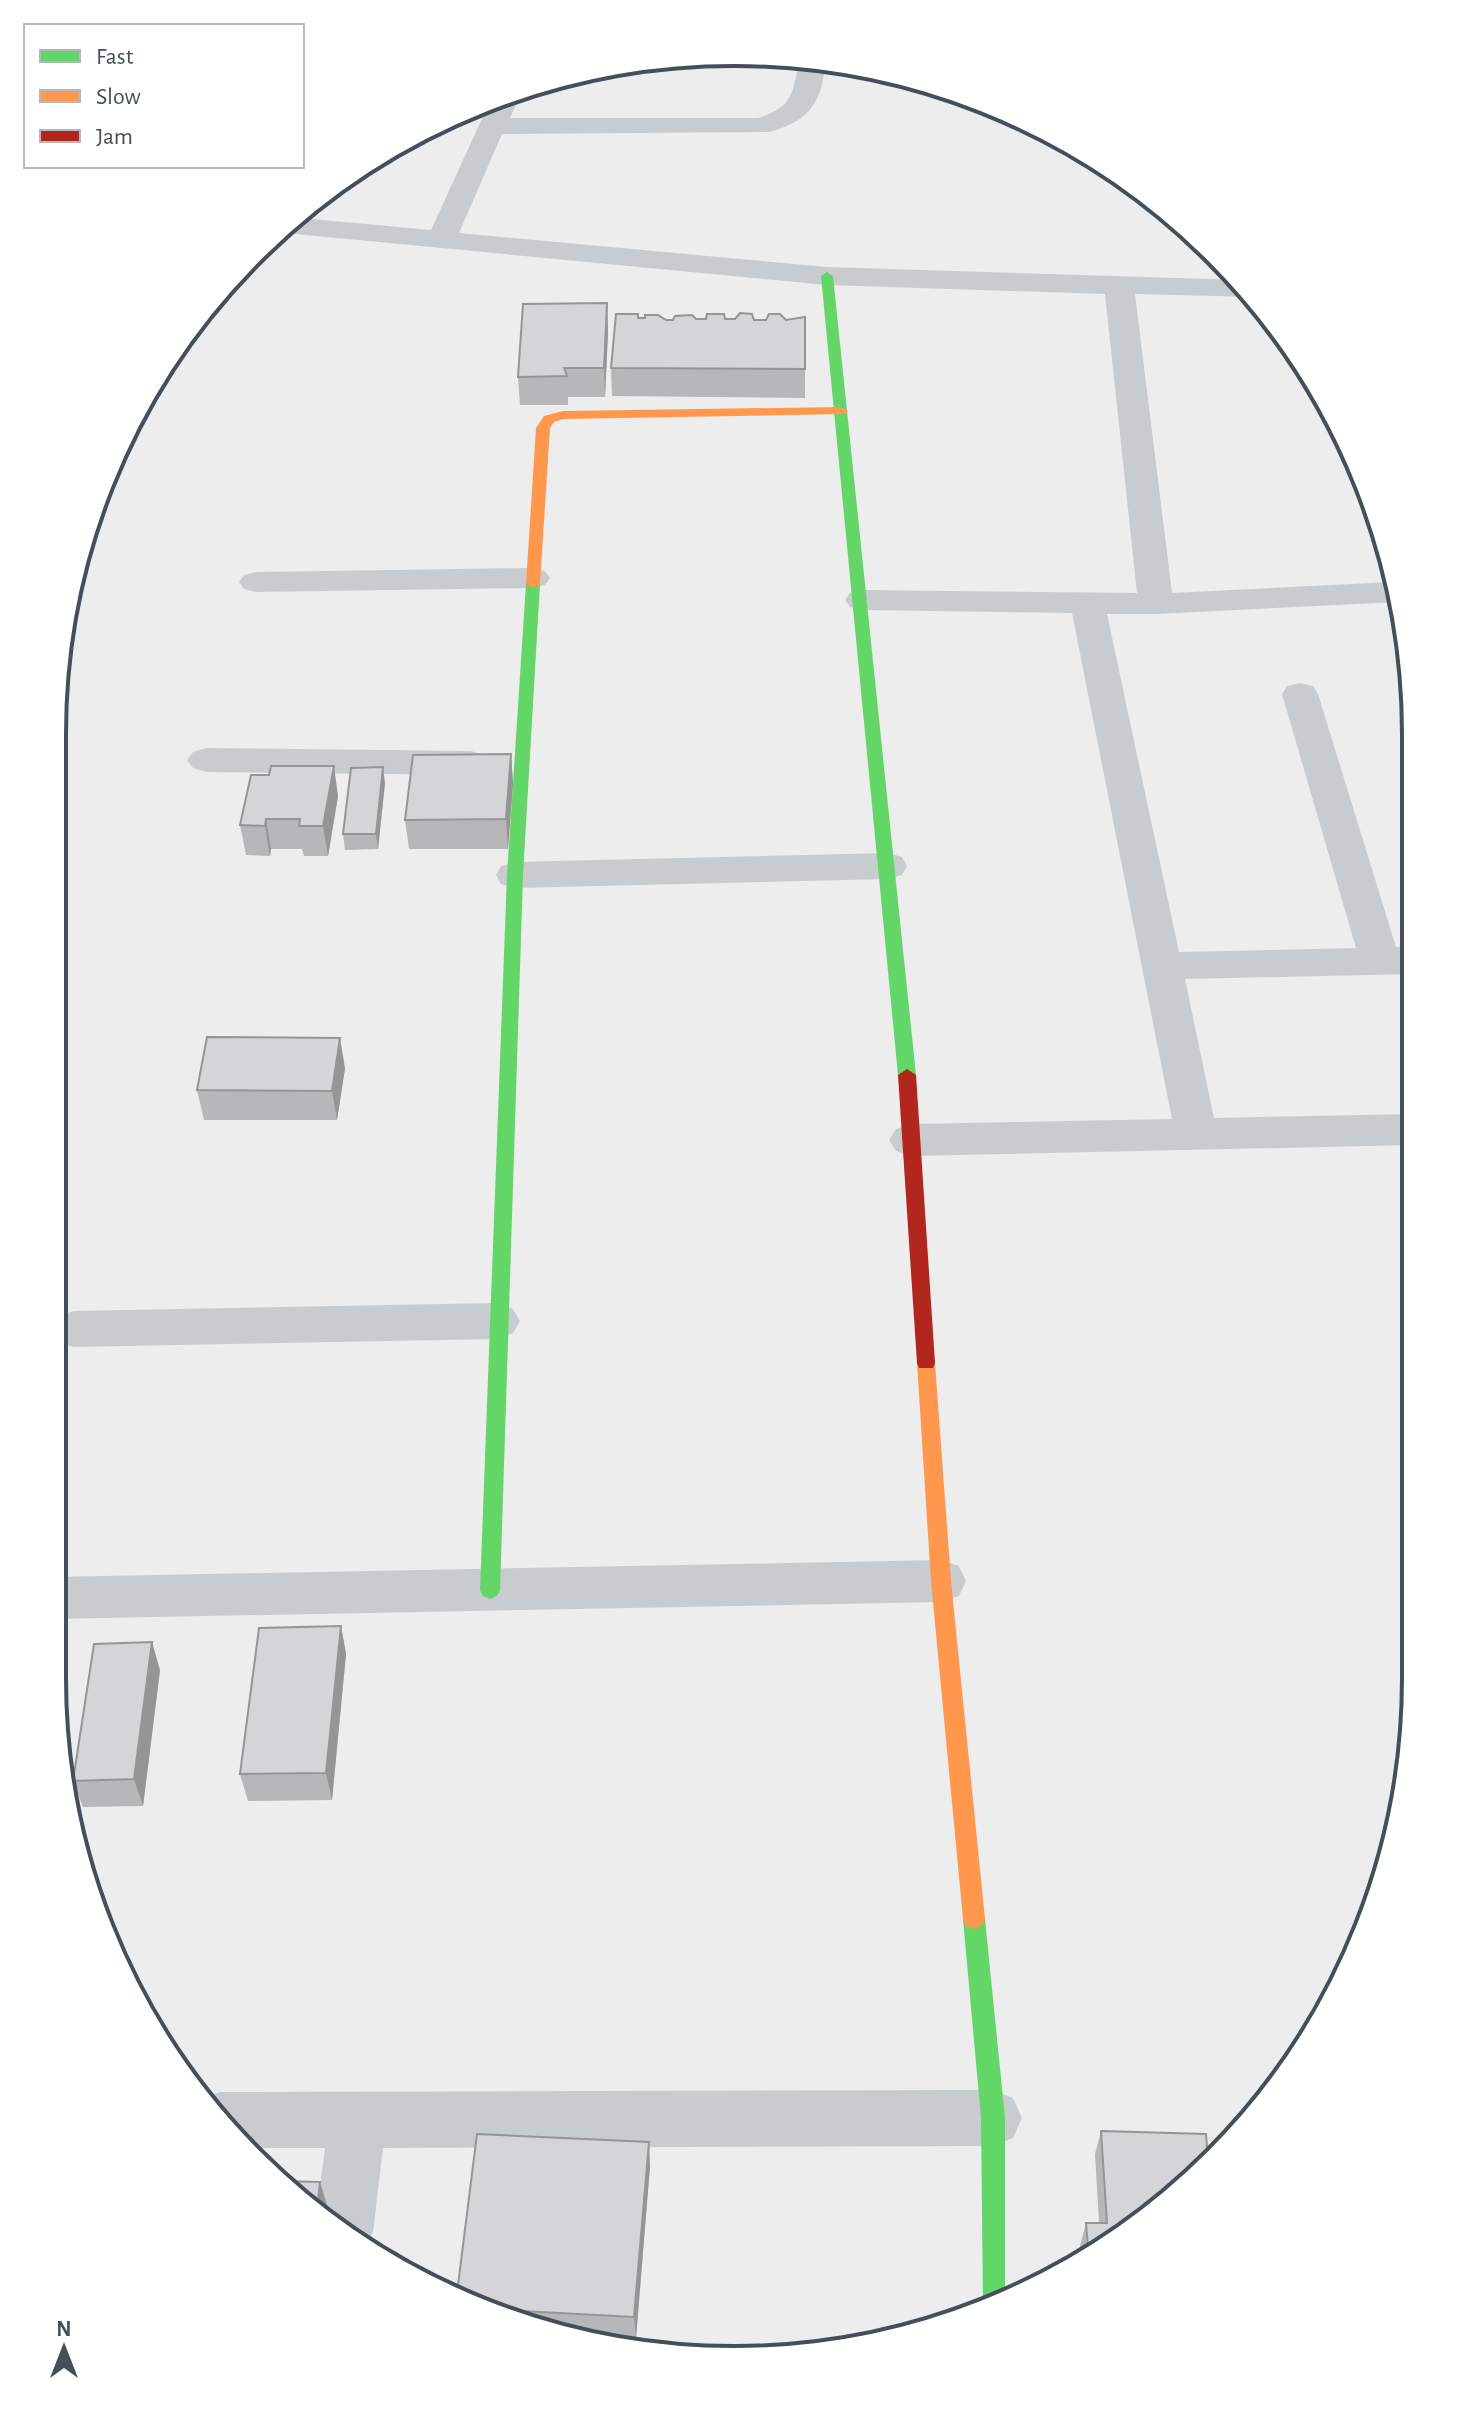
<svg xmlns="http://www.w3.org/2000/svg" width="1468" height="2412" viewBox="0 0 1468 2412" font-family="'Alegreya Sans',sans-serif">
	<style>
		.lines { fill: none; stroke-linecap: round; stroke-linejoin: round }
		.street { fill: #c9ccce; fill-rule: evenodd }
		.fast { fill: #63d668; fill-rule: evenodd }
		.slow { fill: #ff974d; fill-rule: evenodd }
		.jam { fill: #b3261e; fill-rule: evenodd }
		.wall { fill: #b7b7b9 }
		.shaded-wall { fill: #959596 }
		.building { fill: #d5d5d7; stroke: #959596; stroke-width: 2 }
		.rim { fill: none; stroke: #454f59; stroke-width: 4 }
	</style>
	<rect width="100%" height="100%" fill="#eeeded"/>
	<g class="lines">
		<path class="street" d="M 801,57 L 826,61 C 821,103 811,120 770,132 L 502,134 L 459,233 L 827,267 L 1242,280 L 1256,297 L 1135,294 L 1172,593 L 1393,582 L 1397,602 L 1156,614 L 1107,614 L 1179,952 L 1356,948 L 1282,694 L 1287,686 L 1300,683 L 1313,686 L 1318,694 L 1396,947 L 1413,946 L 1413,974 L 1185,979 L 1214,1118 L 1413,1114 L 1413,1145 L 911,1156 L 896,1151 L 889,1140 L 896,1129 L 911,1124 L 1172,1119 L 1072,613 L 862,610 L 850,607 L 845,600 L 850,593 L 862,590 L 1137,593 L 1105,294 L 827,285 L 274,232 L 290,217 L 431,230 L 491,99 L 519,87 L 522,91 L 510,118 L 758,118 C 797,106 791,90 801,57 Z
			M 533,568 L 545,571 L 550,578 L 545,585 L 533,588 L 256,592 L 244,589 L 239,582 L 244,575 L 256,572 Z
			M 206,748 L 471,751 L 484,755 L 490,763 L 484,771 L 471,775 L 206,772 L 193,768 L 187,760 L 193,752 Z
			M 888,853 L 902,857 L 907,866 L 902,875 L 888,879 L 515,888 L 501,884 L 496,875 L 501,866 L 515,862 Z
			M 497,1303 L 513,1309 L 520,1321 L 513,1333 L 497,1339 L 74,1347 L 58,1342 L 54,1334 L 58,1316 L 74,1311 Z
			M 941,1560 L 959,1566 L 966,1581 L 959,1596 L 941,1602 L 52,1619 L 53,1577 Z
			M 993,2090 L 1013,2098 L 1022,2118 L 1013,2138 L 993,2146 L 383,2148 L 373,2232 L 367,2245 L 316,2216 L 325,2148 L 248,2148 L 200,2100 L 220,2092 Z"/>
		<path class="fast" d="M 827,272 L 833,276 L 916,1075 L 907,1081 L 898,1075 L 821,276 Z
			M 533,580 L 540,584 L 523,875 L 500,1590 L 497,1596 L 490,1599 L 483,1596 L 480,1590 L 507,875 L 526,584 Z
			M 974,1909 L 982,1912 L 985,1919 L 1005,2118 L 1005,2296 L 983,2308 L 981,2118 L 963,1919 L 966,1912 Z"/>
		<path class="slow" d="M 841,407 L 848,411 L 846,414 L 564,419 L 554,422 L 550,428 L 540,584 L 533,588 L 526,584 L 536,428 L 544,416 L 563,411 Z
			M 926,1356 L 933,1358 L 935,1363 L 951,1581 L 985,1919 L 982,1926 L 974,1929 L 966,1926 L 963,1919 L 931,1581 L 917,1363 L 919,1358 Z"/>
		<path class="jam" d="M 907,1069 L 916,1075 L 935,1363 L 933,1368 L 919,1368 L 917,1363 L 898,1075 Z"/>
	</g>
	<path class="wall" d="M 607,303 L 608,332 L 605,397 L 568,397 L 568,405 L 520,405 L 518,377 Z
		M 638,318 L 666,320 L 725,319 L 754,320 L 805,369 L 805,398 L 612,396 L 611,368 Z
		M 511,754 L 513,784 L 508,849 L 409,849 L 405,820 Z
		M 385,783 L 378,849 L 345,850 L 343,834 Z
		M 338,796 L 328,856 L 304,856 L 302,849 L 271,849 L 270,856 L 246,855 L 240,825 Z
		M 345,1068 L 337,1120 L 204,1120 L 197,1090 Z
		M 341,1626 L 346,1654 L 332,1800 L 248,1801 L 240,1774 Z
		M 160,1670 L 143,1806 L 83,1807 L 73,1781 Z
		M 1101,2131 L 1149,2219 L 1081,2255 L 1080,2246 L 1086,2223 L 1099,2223 L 1095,2154 Z
		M 650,2166 L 636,2338 L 586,2336 L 515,2324 L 457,2293 Z"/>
	<path class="shaded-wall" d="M 607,303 L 608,332 L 605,397 L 604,368 Z
		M 511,754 L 513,784 L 508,849 L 506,819 Z
		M 334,766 L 338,796 L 328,856 L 323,826 Z
		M 383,767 L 385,783 L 378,849 L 376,834 Z
		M 266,819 L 271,849 L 270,856 L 265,826 Z
		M 340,1038 L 345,1068 L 337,1120 L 332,1091 Z
		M 341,1626 L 346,1654 L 332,1800 L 326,1773 Z
		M 152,1642 L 160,1670 L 143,1806 L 134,1779 Z
		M 649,2142 L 650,2166 L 636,2338 L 634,2317 Z
		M 320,2182 L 327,2205 L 325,2222 L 316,2216 Z"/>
	<path class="building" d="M 607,303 L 604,368 L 564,368 L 567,376 L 518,377 L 523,304 Z
		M 740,313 L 752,314 L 754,320 L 766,320 L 769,314 L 780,314 L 786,320 L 805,317 L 805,369 L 611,368 L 616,314 L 638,314 L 638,318 L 645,318 L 645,315 L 658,315 L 666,320 L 673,320 L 675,316 L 692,315 L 696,319 L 706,319 L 707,314 L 724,314 L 725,319 L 735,319 Z
		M 511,754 L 506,819 L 405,820 L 413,755 Z
		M 271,766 L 334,766 L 323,826 L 299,826 L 300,819 L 266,819 L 265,826 L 240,825 L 251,775 L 269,775 Z
		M 383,767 L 376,834 L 343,834 L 351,768 Z
		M 207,1037 L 340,1038 L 332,1091 L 197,1090 Z
		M 341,1626 L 326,1773 L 240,1774 L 259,1628 Z
		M 152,1642 L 134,1779 L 73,1781 L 94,1644 Z
		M 1101,2131 L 1206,2134 L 1208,2160 L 1149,2219 L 1098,2247 L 1088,2247 L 1086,2223 L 1107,2223 Z
		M 477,2134 L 649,2142 L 634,2317 L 487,2309 L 457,2293 Z
		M 281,2181 L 320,2182 L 316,2216 Z"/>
	<path d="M0 0H1468V2412H0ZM734 66H734A668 668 0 0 1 1402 734V1678A668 668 0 0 1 734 2346H734A668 668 0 0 1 66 1678V734A668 668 0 0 1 734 66Z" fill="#fff" fill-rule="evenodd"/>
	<path class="rim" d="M734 66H734A668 668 0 0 1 1402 734V1678A668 668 0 0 1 734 2346H734A668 668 0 0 1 66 1678V734A668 668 0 0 1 734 66Z"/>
	<rect x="24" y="24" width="280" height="144" fill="#ffffff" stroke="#b5b9bd" stroke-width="2"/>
	<rect x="40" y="50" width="40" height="12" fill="#63d668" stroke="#b5b9bd" stroke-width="2"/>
	<text x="96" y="64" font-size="24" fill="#454f59">Fast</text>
	<rect x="40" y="90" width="40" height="12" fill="#ff974d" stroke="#b5b9bd" stroke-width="2"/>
	<text x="96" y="104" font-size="24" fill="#454f59">Slow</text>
	<rect x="40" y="130" width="40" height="12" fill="#b3261e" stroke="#b5b9bd" stroke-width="2"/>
	<text x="96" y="144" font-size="24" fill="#454f59">Jam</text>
	<g transform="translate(64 2348)" stroke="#ffffff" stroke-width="6" paint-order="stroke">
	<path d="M0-6L14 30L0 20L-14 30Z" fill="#454f59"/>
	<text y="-12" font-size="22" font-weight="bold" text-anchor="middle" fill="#454f59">N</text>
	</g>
</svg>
